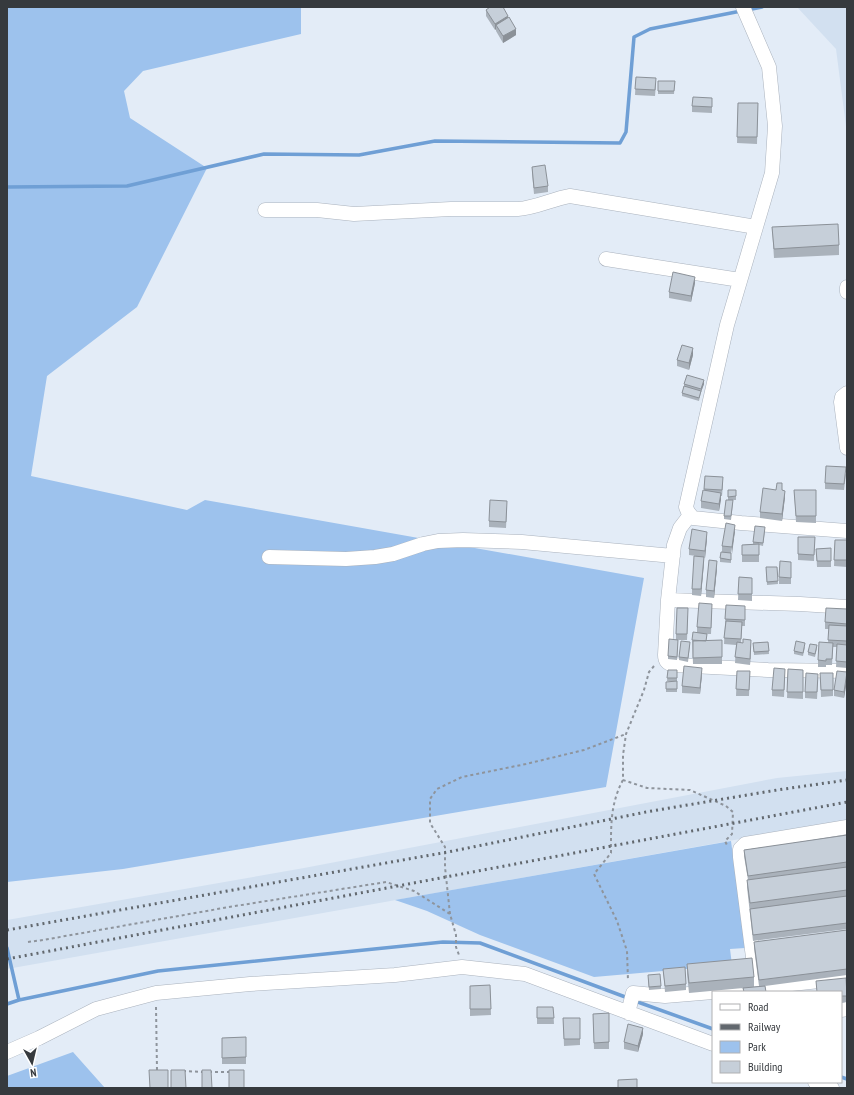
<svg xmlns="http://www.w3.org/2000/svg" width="854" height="1095" viewBox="0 0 854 1095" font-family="'PT Sans Narrow',sans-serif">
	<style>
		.built { fill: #d2e0f0 }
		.green { fill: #9dc2ed }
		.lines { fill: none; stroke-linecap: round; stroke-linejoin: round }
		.stream { stroke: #6f9fd5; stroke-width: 3.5 }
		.street-casing { stroke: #aab2bd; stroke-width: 15 }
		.path { stroke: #8e949c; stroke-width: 2; stroke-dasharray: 3 3; stroke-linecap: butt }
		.street { stroke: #fff; stroke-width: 14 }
		.rail { stroke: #62686e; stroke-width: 3; stroke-dasharray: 2 4; stroke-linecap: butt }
		.wall { fill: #aab2bb }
		.shaded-wall { fill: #8b9198 }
		.building { fill: #c6cfd9; stroke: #8b9198 }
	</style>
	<rect width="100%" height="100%" fill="#e3ecf7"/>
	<path class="built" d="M 797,7 L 847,7 L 847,134 L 836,49 Z
		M 847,771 L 847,820 L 7,969 L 7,920 L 304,868 L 777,778 Z"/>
	<path class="green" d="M 7,7 L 301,7 L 301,34 L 143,71 L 124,91 L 130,118 L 207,168 L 137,307 L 47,376 L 31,476 L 187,510 L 205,500 L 644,578 L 606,787 L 123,869 L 7,882 Z
		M 731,841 L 745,948 L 730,949 L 732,965 L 594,977 L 480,935 L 427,911 L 395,900 Z
		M 73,1052 L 105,1088 L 7,1088 L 7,1076 Z"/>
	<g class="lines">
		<path class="stream" d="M 747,10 L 762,7
			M 7,187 L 127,186 L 264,154 L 359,155 L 435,141 L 620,143 L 626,132 L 634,37 L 650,29 L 741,11
			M 7,948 L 19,1000 L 158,971 L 443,942 L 480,943 L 628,998
			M 635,1001 L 713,1029
			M 7,1004 L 19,1000
			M 841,1077 L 847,1079"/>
		<defs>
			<path id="street" d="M 743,7 L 769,67 L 775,126 L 772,173 L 727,325 L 686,507 L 688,512 L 693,518 L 741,523 L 847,531
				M 265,210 L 317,210 L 354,214 L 451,209 L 518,209 C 536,208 552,199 570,196 L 756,227
				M 606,259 L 740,280
				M 847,287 L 847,292
				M 847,393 L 842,397 L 841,402 L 847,448
				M 690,515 L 680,528 L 674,545 L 668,600 L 665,655 C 665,661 667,663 673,665 L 768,670 L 847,671
				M 269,557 L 346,559 L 375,557 L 393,554 L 423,544 L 438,541 L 463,540 L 522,542 L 673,556
				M 668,600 L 800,604 L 847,607
				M 757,988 L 740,857 L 740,849 L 745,844 L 847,827
				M 718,992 L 847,978
				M 841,1010 L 847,1009
				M 628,1013 L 633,993 L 665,996 L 713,992
				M 7,1052 L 39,1038 L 96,1009 L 156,993 L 250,984 L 395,975 L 462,967 L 525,974 L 713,1044
				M 815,1082 L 832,1088"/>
		</defs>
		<use href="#street" class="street-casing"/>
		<path class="path" d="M 654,666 L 649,672 L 644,690 L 626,734 L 623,755 L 623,780 L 647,788 L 690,790 L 726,806 L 733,812 L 732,834 L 725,841 L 727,845
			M 623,780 C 610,804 611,827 611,853 L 594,874 L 617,921 L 627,951 L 628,981
			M 450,914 L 445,867 L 445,847 L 430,823 L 430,799 L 437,789 L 462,777 L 526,764 L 584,750 L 626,734
			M 28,942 L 43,940 L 229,907 L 386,882 L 414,891 L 450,914 L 456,935 L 456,947 L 459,955
			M 156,1007 L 157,1070 L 159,1070
			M 183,1071 L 203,1072
			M 209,1072 L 231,1072"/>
		<use href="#street" class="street"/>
		<path class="rail" d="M 7,930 L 448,852 L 646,812 L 777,790 L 847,780
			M 7,959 L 847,802"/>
	</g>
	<path class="wall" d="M 486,10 L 508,18 L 516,35 L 503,43 L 496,31 L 496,29 L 495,30 L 486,16 Z
		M 636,77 L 656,84 L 655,96 L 635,95 Z
		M 658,81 L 675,81 L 674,94 L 658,94 Z
		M 712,98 L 712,113 L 692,112 L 692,106 Z
		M 738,103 L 758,103 L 757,144 L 737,143 Z
		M 532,167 L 548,186 L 548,192 L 534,194 L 532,173 Z
		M 772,227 L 839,245 L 839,255 L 774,258 Z
		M 695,283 L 691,302 L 669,298 L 669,292 Z
		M 693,355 L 689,370 L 677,366 L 677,360 Z
		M 684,384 L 704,384 L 701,392 L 699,401 L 682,396 L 682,393 L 684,386 Z
		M 846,474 L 844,490 L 825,489 L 825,483 Z
		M 705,476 L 723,484 L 722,496 L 721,496 L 719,511 L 701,508 L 701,501 L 704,490 Z
		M 728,490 L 736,490 L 736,500 L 730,500 L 733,503 L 731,520 L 724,519 L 724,516 L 728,500 Z
		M 782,490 L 785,497 L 782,521 L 760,518 L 760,512 Z
		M 794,490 L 816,490 L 816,523 L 796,522 Z
		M 507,507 L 506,528 L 489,527 L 489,521 Z
		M 765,530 L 763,546 L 759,545 L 759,562 L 742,562 L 742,545 L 753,544 L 753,542 Z
		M 735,531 L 731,554 L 731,563 L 720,562 L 720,558 L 722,552 L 722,546 Z
		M 798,537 L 815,537 L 814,561 L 798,560 Z
		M 707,538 L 705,558 L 704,557 L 701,596 L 692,595 L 692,589 L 696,556 L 689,555 L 689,549 Z
		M 835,540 L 847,540 L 847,567 L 834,566 Z
		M 831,548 L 831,567 L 817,567 L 816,549 Z
		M 766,567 L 777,567 L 778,584 L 767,585 Z
		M 717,568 L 714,598 L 706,597 L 706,590 Z
		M 791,568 L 791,584 L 779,584 L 779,577 Z
		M 739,577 L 752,578 L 752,601 L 738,600 Z
		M 726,605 L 745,612 L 745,626 L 742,626 L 741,643 L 751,646 L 750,665 L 735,663 L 736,645 L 724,644 Z
		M 847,609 L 847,668 L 836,667 L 837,647 L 833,647 L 832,665 L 826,665 L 826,667 L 818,667 L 818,660 L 828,643 L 829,629 L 825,629 L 825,622 Z
		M 712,610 L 711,634 L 707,634 L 706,641 L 722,640 L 722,664 L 693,664 L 692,640 L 697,633 L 697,627 Z
		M 688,615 L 687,640 L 678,640 L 677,660 L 668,659 L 668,656 L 676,639 L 676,634 Z
		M 768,642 L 769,654 L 754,655 L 753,643 Z
		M 690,645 L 688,662 L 679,660 L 679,657 Z
		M 805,647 L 803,656 L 794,654 L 794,651 Z
		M 817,648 L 815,657 L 808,655 L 808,652 Z
		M 788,669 L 803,670 L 803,699 L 787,698 Z
		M 668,670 L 677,670 L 677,692 L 666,692 L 666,682 L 675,681 L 667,681 Z
		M 737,671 L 750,671 L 749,696 L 736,696 Z
		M 847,672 L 847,680 L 844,698 L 834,696 L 834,690 Z
		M 820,673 L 833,673 L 833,696 L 821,697 Z
		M 702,674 L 700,694 L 682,693 L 682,686 Z
		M 785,675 L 784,697 L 772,696 L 772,690 Z
		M 818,680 L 817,699 L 805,698 L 805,692 Z
		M 847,835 L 847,929 L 753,941 L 747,887 L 747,880 L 748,880 L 744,856 L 744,850 Z
		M 847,930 L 847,975 L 765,986 L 766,992 L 743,992 L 743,988 L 759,986 L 754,948 L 754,942 Z
		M 687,964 L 754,977 L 754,987 L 689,993 L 687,974 Z
		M 663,969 L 686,984 L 686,990 L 665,992 Z
		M 648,978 L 661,986 L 661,989 L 649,990 Z
		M 816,981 L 847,988 L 847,1002 L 841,1003 L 841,992 L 817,992 Z
		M 490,985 L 491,1015 L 470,1016 L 470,986 Z
		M 537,1007 L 553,1007 L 554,1024 L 537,1024 Z
		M 609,1013 L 609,1049 L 594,1049 L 593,1014 Z
		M 563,1018 L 580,1018 L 580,1045 L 564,1046 Z
		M 643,1034 L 638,1052 L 624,1049 L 624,1042 Z
		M 246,1037 L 246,1064 L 222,1064 L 222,1038 Z"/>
	<path class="shaded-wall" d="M 508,16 L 508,22 L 496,25 L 496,29 L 495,30 L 495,24 Z
		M 516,29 L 516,35 L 503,43 L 503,36 Z
		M 695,277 L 695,283 L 691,302 L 691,296 Z
		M 693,348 L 693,355 L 689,370 L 689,363 Z
		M 704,380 L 704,384 L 701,392 L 701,389 Z
		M 785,491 L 785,497 L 782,521 L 782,514 Z
		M 721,493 L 721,500 L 719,511 L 719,504 Z
		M 735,525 L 735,531 L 732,554 L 732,547 Z
		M 707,532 L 707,538 L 705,558 L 705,551 Z
		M 704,557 L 704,563 L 701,596 L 701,589 Z
		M 717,561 L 717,568 L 714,598 L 714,591 Z
		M 751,640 L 751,646 L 750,665 L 750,659 Z
		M 702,668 L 702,674 L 700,694 L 700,688 Z
		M 847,674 L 847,680 L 844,698 L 844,692 Z
		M 643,1028 L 643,1034 L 638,1052 L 638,1046 Z"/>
	<path class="building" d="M 490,7 L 503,7 L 508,16 L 495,24 L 486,10 Z
		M 509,17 L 516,29 L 503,36 L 496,25 Z
		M 636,77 L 656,78 L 655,90 L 635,89 Z
		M 658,81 L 675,81 L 674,91 L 658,91 Z
		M 693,97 L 712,98 L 712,107 L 692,106 Z
		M 738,103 L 758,103 L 757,137 L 737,137 Z
		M 545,165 L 548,186 L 534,188 L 532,167 Z
		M 838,224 L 839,245 L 774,249 L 772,227 Z
		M 673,272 L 695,277 L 691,296 L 669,292 Z
		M 682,345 L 693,348 L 689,363 L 677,360 Z
		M 687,375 L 704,380 L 701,389 L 684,384 Z
		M 684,386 L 701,391 L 699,398 L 682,393 Z
		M 826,466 L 846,467 L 844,484 L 825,483 Z
		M 705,476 L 723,477 L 722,490 L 704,489 Z
		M 777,483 L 782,483 L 782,490 L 785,491 L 782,514 L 760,512 L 763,488 L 776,490 Z
		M 703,490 L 721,493 L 719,504 L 701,501 Z
		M 728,490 L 736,490 L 736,496 L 728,497 Z
		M 794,490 L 816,490 L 816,516 L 796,516 Z
		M 490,500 L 507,501 L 506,522 L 489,521 Z
		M 726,500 L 733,500 L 731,516 L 724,516 Z
		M 726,523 L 735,525 L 732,547 L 722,546 Z
		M 755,526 L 765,527 L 763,543 L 753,542 Z
		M 692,529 L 707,532 L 705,551 L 689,549 Z
		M 798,537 L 815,537 L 814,555 L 798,554 Z
		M 835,540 L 847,540 L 847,560 L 834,560 Z
		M 759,544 L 759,555 L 742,555 L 742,545 Z
		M 831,548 L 831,561 L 817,561 L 816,549 Z
		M 721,552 L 731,553 L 731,560 L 720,558 Z
		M 694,556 L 704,557 L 701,589 L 692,589 Z
		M 709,560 L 717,561 L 714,591 L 706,590 Z
		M 780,561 L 791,562 L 791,578 L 779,577 Z
		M 766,567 L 777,567 L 778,581 L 767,582 Z
		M 739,577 L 752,578 L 752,594 L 738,594 Z
		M 699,603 L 712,604 L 711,628 L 697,627 Z
		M 726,605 L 745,606 L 745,620 L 725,619 Z
		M 677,608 L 688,608 L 687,634 L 676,634 Z
		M 826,608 L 847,609 L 847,624 L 825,622 Z
		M 726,621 L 742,622 L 741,639 L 724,638 Z
		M 829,625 L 847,626 L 847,641 L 828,640 Z
		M 693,632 L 707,634 L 706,641 L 692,640 Z
		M 669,639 L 678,640 L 677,657 L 668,656 Z
		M 743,639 L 751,640 L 750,659 L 735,657 L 737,642 L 743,643 Z
		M 722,640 L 722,657 L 693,658 L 693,641 Z
		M 681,641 L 690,642 L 688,658 L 679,657 Z
		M 796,641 L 805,643 L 803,653 L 794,651 Z
		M 768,642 L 769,651 L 754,652 L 753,643 Z
		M 819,642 L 833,643 L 832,659 L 826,659 L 826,661 L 818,660 Z
		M 810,644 L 817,645 L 815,654 L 808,652 Z
		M 837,644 L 847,645 L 847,662 L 836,661 Z
		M 684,666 L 702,668 L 700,688 L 682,686 Z
		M 774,668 L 785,669 L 784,690 L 772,690 Z
		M 788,669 L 803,670 L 803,692 L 787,692 Z
		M 668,670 L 677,670 L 677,678 L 667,678 Z
		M 737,671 L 750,671 L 749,690 L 736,689 Z
		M 837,671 L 847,672 L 844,692 L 834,690 Z
		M 806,673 L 818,674 L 817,692 L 805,692 Z
		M 820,673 L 833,673 L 833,690 L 821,690 Z
		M 677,681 L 677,689 L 666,689 L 666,682 Z
		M 847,835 L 847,862 L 748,876 L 744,850 Z
		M 847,867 L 847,890 L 750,903 L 747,880 Z
		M 847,896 L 847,923 L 753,935 L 750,909 Z
		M 847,930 L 847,969 L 759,980 L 754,942 Z
		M 752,958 L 754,977 L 689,983 L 687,964 Z
		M 685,967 L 686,984 L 665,986 L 663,969 Z
		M 660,974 L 661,986 L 649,987 L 648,975 Z
		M 846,978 L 847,996 L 841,996 L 841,992 L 817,992 L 816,981 Z
		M 490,985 L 491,1009 L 470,1009 L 470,986 Z
		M 765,986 L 766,992 L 744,992 L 743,988 Z
		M 537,1007 L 553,1007 L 554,1018 L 537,1018 Z
		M 609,1013 L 609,1042 L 594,1043 L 593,1014 Z
		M 563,1018 L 580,1018 L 580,1039 L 564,1039 Z
		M 628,1024 L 643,1028 L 638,1046 L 624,1042 Z
		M 246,1037 L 246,1057 L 222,1058 L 222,1038 Z
		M 149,1070 L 168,1070 L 168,1088 L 150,1088 Z
		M 171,1070 L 185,1070 L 186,1088 L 171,1088 Z
		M 202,1070 L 211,1070 L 212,1088 L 202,1088 Z
		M 229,1070 L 244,1070 L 244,1088 L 229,1088 Z
		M 637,1079 L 637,1088 L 618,1088 L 618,1080 Z"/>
	<rect width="854" height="1095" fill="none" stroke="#363a3e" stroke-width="16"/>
	<rect x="712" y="991" width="130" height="92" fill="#ffffff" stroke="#afb0b2"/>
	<rect x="720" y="1004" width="20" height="6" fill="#ffffff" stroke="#afb0b2"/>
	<text x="748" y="1011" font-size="12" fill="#363a3e">Road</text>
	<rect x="720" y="1024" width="20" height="6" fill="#62686e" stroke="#afb0b2"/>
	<text x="748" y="1031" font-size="12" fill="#363a3e">Railway</text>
	<rect x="720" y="1041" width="20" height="12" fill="#9dc2ed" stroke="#afb0b2"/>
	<text x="748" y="1051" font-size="12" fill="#363a3e">Park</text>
	<rect x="720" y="1061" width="20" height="12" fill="#c6cfd9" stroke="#afb0b2"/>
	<text x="748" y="1071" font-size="12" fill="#363a3e">Building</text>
	<g transform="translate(32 1063) rotate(172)" stroke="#ffffff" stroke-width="3" paint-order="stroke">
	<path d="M0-3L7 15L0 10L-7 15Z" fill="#363a3e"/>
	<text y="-6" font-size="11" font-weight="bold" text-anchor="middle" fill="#363a3e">N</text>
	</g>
</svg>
